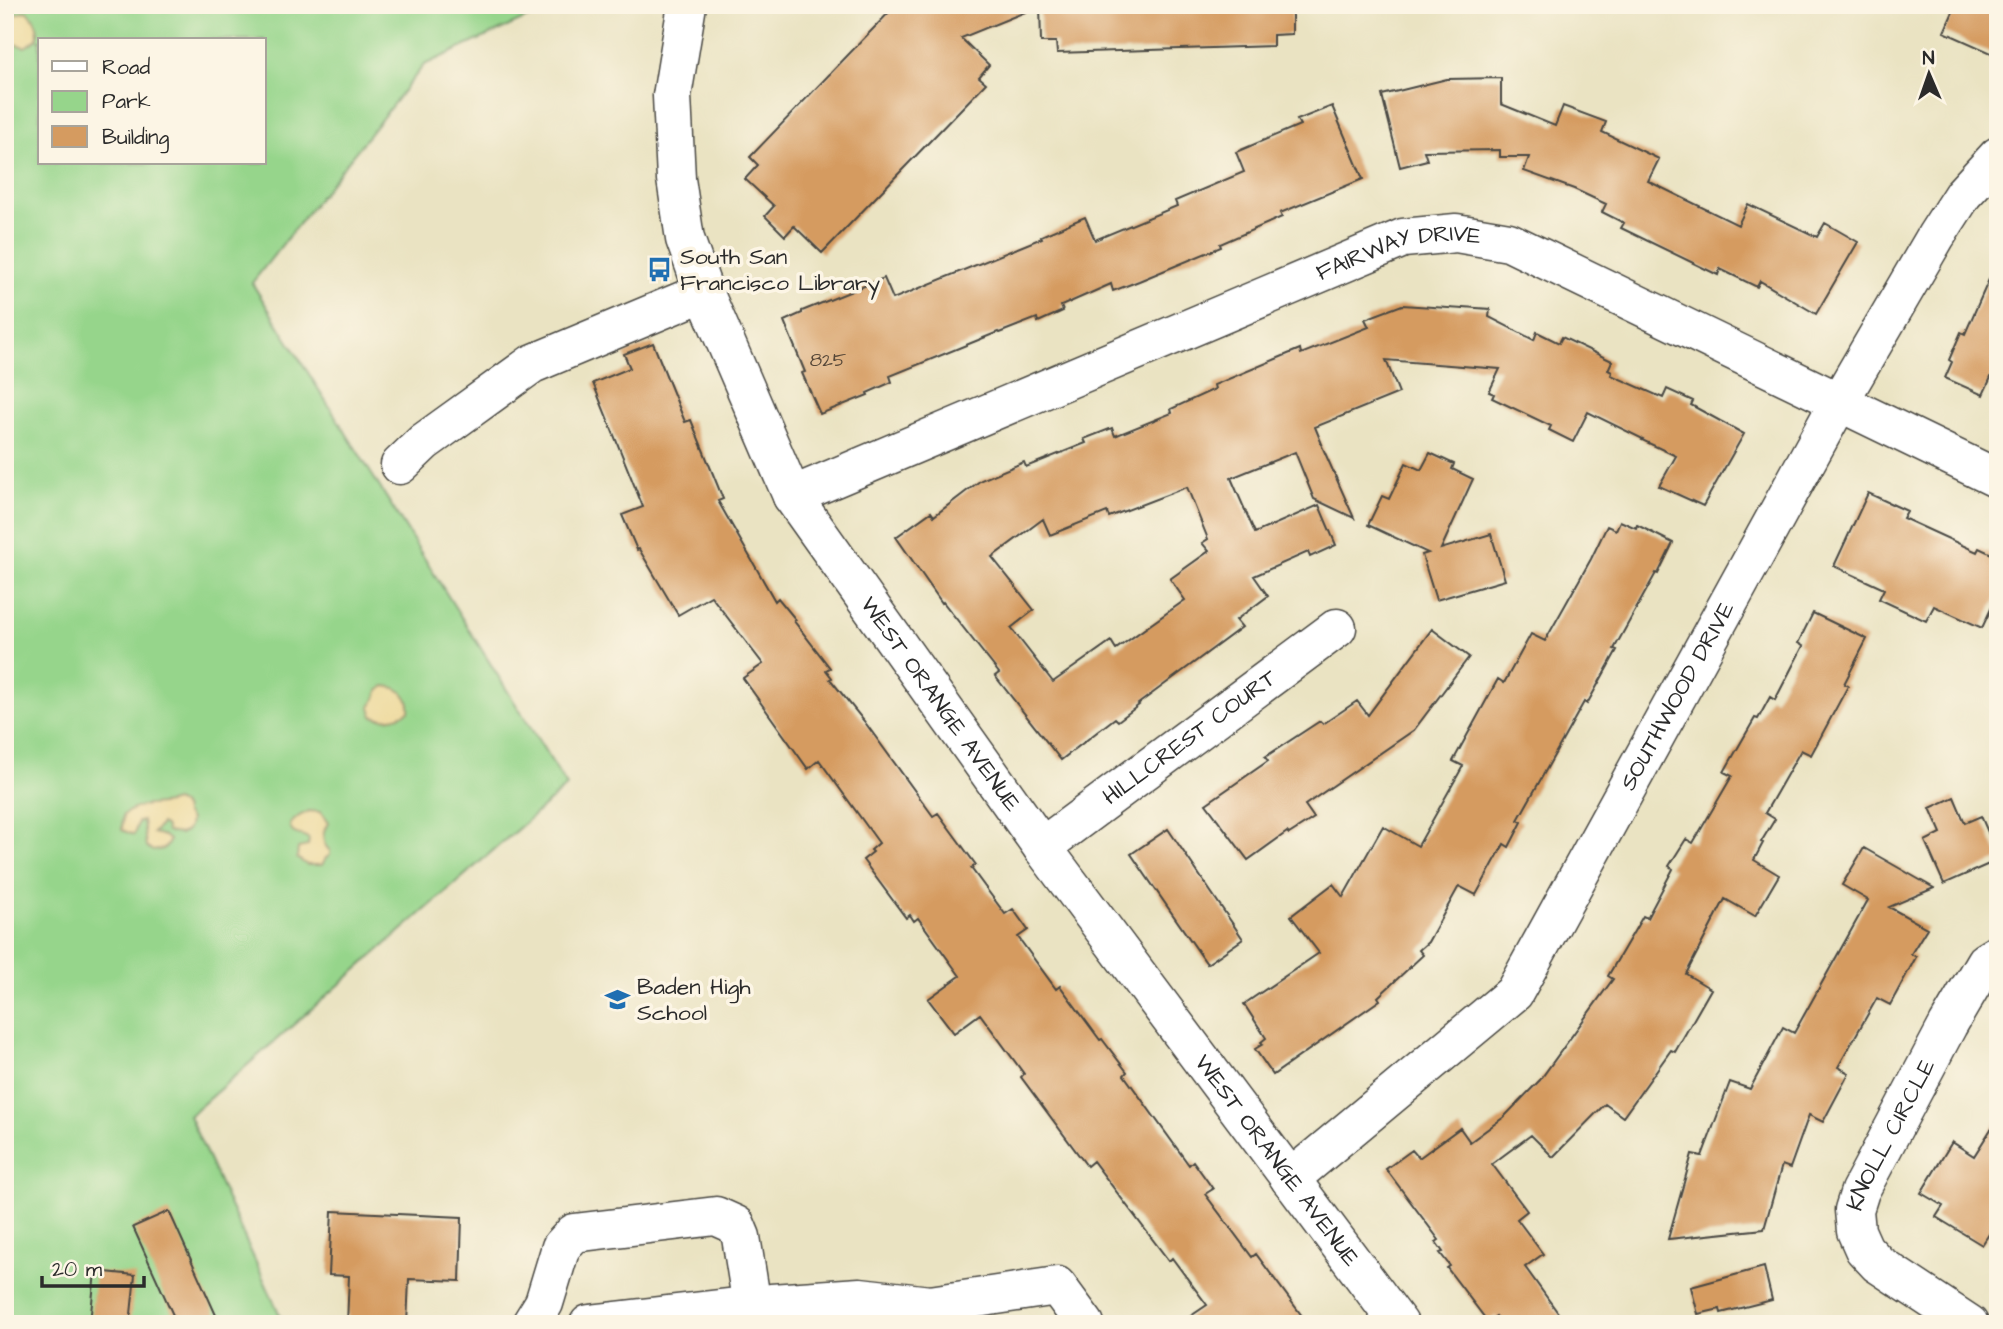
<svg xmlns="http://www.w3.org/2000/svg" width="2003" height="1329" viewBox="0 0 2003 1329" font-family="'Architects Daughter',sans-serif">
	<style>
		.green { fill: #96d58b; stroke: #60805b; stroke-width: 2; fill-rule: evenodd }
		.sand { fill: #eeda9e; stroke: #8c8264; stroke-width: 2 }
		.building { fill: #d59b60; fill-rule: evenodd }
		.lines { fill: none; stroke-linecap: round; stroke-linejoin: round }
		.minor-casing { stroke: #484742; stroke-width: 41 }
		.minor { stroke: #fff; stroke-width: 38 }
		.labels { text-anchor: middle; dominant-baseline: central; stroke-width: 7; stroke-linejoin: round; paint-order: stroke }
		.number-label { font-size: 19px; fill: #564738 }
		.poi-label { font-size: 23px; fill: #2b2b2b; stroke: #fcf5e5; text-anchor: start }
		.street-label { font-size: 23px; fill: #2b2b2b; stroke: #fcf5e5 }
	</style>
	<rect width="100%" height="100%" fill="#fcf5e5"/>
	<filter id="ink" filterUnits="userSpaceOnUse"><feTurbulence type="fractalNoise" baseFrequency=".0143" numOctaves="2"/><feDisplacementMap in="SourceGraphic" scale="14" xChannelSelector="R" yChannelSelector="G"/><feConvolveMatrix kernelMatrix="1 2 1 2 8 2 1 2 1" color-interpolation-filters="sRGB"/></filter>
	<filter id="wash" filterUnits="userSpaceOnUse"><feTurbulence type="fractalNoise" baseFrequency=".00686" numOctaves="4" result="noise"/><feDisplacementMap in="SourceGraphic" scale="28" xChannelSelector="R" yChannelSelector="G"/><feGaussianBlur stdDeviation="1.57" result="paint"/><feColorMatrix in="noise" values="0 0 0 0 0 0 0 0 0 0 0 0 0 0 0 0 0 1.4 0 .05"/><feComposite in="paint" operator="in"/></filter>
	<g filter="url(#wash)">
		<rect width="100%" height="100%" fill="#eae3c2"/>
		<path class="green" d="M 5,5 L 555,5 L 424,65 L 252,283 L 567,786 L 189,1116 L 284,1324 L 5,1324 ZM 40,40 L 264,40 L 264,163 L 40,163 Z"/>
		<path class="sand" d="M 26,11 C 35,17 40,29 37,39 L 25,47 L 14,44 L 5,45 C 5,19 1,18 26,11 Z
			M 385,686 C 399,687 411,695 409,711 C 398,718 384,721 373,716 L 370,707 L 376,698 L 378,691 Z
			M 175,801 C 182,804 185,806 185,813 L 190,820 L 189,827 L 186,831 L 180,834 L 167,832 L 165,826 L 161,824 L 153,833 L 164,836 L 169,840 L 168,844 L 163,849 L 153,851 L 146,846 L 143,821 L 138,822 L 134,835 L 122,830 L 123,815 C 144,800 156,808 175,801 Z
			M 309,811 L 320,812 L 328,823 C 322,833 321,843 330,851 L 330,855 L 325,859 L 322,865 L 307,865 L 297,858 L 298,848 L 308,846 L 309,839 C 301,832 291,838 290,824 L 299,816 Z"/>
		<g id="blocks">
			<path class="building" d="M 896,5 L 1040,6 L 961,38 L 989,65 L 979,77 L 986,83 L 822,253 L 794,226 L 785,236 L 765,216 L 774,206 L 745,179 L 758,165 L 750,157 Z
				M 1040,5 L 1292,5 L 1292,34 L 1273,35 L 1273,46 L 1057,53 L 1056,42 L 1041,42 Z
				M 1956,5 L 1998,5 L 1998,56 L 1944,32 Z
				M 1501,78 L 1501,104 L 1555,126 L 1563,106 L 1606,122 L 1602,132 L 1659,159 L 1648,181 L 1738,225 L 1748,204 L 1817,237 L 1825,223 L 1858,242 L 1816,314 L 1760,281 L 1757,287 L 1720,269 L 1718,275 L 1621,228 L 1624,223 L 1602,212 L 1606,204 L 1574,189 L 1524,171 L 1529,157 L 1500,157 L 1500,150 L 1424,151 L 1427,160 L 1400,167 L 1382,95 L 1447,79 Z
				M 1332,106 L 1363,179 L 1280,213 L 1282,217 L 1220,244 L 1221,247 L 1139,281 L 1113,291 L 1111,284 L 1061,306 L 1063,311 L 1038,322 L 1037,318 L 999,333 L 998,332 L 890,376 L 892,382 L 867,393 L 868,395 L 820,414 L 802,373 L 805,372 L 784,321 L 802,313 L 802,311 L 884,278 L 893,299 L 1042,238 L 1041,236 L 1085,217 L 1095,240 L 1177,206 L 1175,201 L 1244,172 L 1236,152 L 1300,125 L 1297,120 Z
				M 1998,259 L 1998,362 L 1983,395 L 1945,378 L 1952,362 L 1949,360 L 1961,332 L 1965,334 Z
				M 1402,305 L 1463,309 L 1463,307 L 1490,309 L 1489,317 L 1534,340 L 1537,332 L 1559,343 L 1562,337 L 1612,361 L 1608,370 L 1612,372 L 1611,375 L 1663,398 L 1667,389 L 1693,401 L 1691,405 L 1744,434 L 1703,506 L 1659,486 L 1676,456 L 1642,440 L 1643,439 L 1588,412 L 1573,442 L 1549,430 L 1551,426 L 1492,398 L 1494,394 L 1489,392 L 1500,369 L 1386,360 L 1399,393 L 1315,427 L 1322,444 L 1321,444 L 1354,518 L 1314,499 L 1295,452 L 1231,478 L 1255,533 L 1319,505 L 1336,545 L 1310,557 L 1308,552 L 1254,576 L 1268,596 L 1236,620 L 1242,627 L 1138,704 L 1139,705 L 1118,721 L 1115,718 L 1061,760 L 995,676 L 999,673 L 943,602 L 942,603 L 896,537 L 931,512 L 934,516 L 981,480 L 1024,462 L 1026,467 L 1086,443 L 1084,439 L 1112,428 L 1115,436 L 1172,413 L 1171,409 L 1215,389 L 1214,385 L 1300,349 L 1301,354 L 1369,327 L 1365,319 ZM 1187,487 L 1208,539 L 1202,543 L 1209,551 L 1170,579 L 1185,600 L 1116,649 L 1111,641 L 1053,682 L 1011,628 L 1034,610 L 992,557 L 1043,519 L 1050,535 L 1107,512 L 1109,517 Z
				M 653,343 L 685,422 L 691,420 L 717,484 L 723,499 L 718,501 L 775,601 L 778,598 L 796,620 L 794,621 L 830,668 L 826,670 L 832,678 L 830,679 L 864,721 L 933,816 L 938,813 L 976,865 L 971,868 L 1005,914 L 1013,909 L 1028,930 L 1018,937 L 1056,989 L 1060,986 L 1100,1040 L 1102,1039 L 1127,1072 L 1124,1075 L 1189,1165 L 1193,1161 L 1213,1189 L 1205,1194 L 1252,1257 L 1256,1254 L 1308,1324 L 1179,1324 L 1207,1305 L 1172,1258 L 1169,1261 L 1093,1161 L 1087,1166 L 1021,1077 L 1024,1074 L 980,1014 L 954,1033 L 928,999 L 960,976 L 918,918 L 914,921 L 910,915 L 906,918 L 863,860 L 873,852 L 871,850 L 879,843 L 819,760 L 808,769 L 743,678 L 763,664 L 711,596 L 678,615 L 639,549 L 637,550 L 622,515 L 643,507 L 593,383 L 630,368 L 624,354 Z
				M 1430,453 L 1454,464 L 1452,469 L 1473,479 L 1441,549 L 1491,534 L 1505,580 L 1436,600 L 1422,555 L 1428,553 L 1368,525 L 1382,496 L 1389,499 L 1406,463 L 1421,470 Z
				M 1868,493 L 1907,511 L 1903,518 L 1977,552 L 1979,548 L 1998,557 L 1998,594 L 1982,628 L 1934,606 L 1926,621 L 1879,599 L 1884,589 L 1834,566 Z
				M 1620,521 L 1636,528 L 1637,525 L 1673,543 L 1658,574 L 1656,573 L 1614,649 L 1617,650 L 1587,704 L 1584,702 L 1518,820 L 1522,822 L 1509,847 L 1504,844 L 1476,895 L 1459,886 L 1428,942 L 1419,950 L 1423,955 L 1378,997 L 1380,1000 L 1273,1075 L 1255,1049 L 1263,1044 L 1261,1042 L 1266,1038 L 1244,1004 L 1319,953 L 1291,916 L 1333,884 L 1343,897 L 1383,826 L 1418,846 L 1463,766 L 1453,761 L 1498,679 L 1504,683 L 1531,634 L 1545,641 L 1591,559 L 1607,526 L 1616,530 Z
				M 1813,613 L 1867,639 L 1844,684 L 1848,686 L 1811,755 L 1801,750 L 1765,813 L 1775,819 L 1761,842 L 1763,843 L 1754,860 L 1779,875 L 1755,916 L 1725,899 L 1686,974 L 1711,989 L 1675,1052 L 1671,1050 L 1623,1117 L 1605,1104 L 1553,1157 L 1531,1135 L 1492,1164 L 1527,1211 L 1517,1219 L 1543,1254 L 1525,1267 L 1566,1324 L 1502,1324 L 1496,1316 L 1488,1322 L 1447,1268 L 1450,1266 L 1440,1253 L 1443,1252 L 1436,1242 L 1439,1240 L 1386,1169 L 1412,1150 L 1419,1158 L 1460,1128 L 1470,1142 L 1504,1117 L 1540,1080 L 1613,979 L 1608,976 L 1643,916 L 1647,918 L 1673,869 L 1669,866 L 1686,839 L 1693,843 L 1732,776 L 1724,772 L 1755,718 L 1758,719 L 1770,697 L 1775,700 L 1803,646 L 1798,643 Z
				M 1432,629 L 1469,657 L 1414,730 L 1305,805 L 1314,818 L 1289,834 L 1287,832 L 1248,860 L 1206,804 L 1268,761 L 1265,757 L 1320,721 L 1323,724 L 1357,701 L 1368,715 Z
				M 1954,797 L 1965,823 L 1981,816 L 1998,855 L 1998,860 L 1944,884 L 1925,841 L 1941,833 L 1930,808 Z
				M 1168,829 L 1243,939 L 1207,964 L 1131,854 Z
				M 1864,848 L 1934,888 L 1889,907 L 1927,928 L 1911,954 L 1916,957 L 1890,1005 L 1877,998 L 1838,1067 L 1849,1073 L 1823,1122 L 1809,1115 L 1790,1168 L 1782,1165 L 1764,1229 L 1668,1239 L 1692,1154 L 1702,1156 L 1730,1082 L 1750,1089 L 1783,1027 L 1794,1033 L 1868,900 L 1842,885 Z
				M 1998,1118 L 1998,1220 L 1982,1245 L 1936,1217 L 1943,1206 L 1921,1193 L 1952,1142 L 1974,1156 Z
				M 169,1211 L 220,1324 L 177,1324 L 133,1227 Z
				M 332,1211 L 462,1217 L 460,1281 L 409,1279 L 407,1324 L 347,1324 L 349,1276 L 329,1275 Z
				M 1764,1267 L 1772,1300 L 1721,1313 L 1720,1309 L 1698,1314 L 1691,1287 Z
				M 95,1271 L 135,1275 L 130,1324 L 90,1324 Z"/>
		</g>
	</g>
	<g filter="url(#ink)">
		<use href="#blocks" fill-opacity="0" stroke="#484742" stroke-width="2"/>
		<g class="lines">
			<defs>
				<g id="minor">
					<path id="s1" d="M 687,5 L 672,96 L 676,179 L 685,239 L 704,292 L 792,496 L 1042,847 L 1399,1324"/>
					<path d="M 400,465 L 424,442 L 532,364 L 704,292"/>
					<path id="s2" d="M 792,496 L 1403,238 L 1456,233 L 1509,242 L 1998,479"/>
					<path id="s3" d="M 1042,847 L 1337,628"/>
					<path id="s4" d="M 1290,1179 L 1514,993 L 1839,402 L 1936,236 L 1963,194 L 1998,156"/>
					<path d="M 930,1305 L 1057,1286 L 1085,1324"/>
					<path d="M 531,1324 L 544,1303 L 561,1247 L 574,1233 L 716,1216 L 736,1225 L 741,1237 L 752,1306"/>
					<path d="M 589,1324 L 771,1303 L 860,1297 L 930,1305 L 961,1324"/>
					<path id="s5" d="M 1969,1324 L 1878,1264 L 1864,1249 L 1856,1231 L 1854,1210 L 1860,1191 L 1948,1025 L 1985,962 L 1998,954"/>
				</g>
			</defs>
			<use href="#minor" class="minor-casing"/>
			<use href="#minor" class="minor"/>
		</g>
	</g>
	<defs>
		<symbol id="bus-bare" viewBox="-9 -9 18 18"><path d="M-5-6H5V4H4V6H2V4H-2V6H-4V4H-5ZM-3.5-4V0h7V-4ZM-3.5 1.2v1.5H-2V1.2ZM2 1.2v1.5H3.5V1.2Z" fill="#1f6fb2" stroke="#fcf5e5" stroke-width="2.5" paint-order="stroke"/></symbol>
		<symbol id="school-bare" viewBox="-9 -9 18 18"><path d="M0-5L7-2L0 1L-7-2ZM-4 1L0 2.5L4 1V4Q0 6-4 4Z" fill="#1f6fb2" stroke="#fcf5e5" stroke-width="2.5" paint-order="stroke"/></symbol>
	</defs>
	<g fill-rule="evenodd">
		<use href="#bus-bare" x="642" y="252" width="35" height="35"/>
		<use href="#school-bare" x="600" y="982" width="35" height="35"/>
	</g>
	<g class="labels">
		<g class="number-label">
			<text x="828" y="360">825</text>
		</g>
		<g class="poi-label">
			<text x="680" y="257">South San<tspan x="680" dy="26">Francisco Library</tspan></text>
			<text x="637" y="987">Baden High<tspan x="637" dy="26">School</tspan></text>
		</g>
		<g class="street-label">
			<text stroke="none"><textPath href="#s2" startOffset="656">FAIRWAY DRIVE</textPath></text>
			<text stroke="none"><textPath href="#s4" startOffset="630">SOUTHWOOD DRIVE</textPath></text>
			<text stroke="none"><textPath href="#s1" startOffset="770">WEST ORANGE AVENUE</textPath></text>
			<text stroke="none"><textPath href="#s3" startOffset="184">HILLCREST COURT</textPath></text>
			<text stroke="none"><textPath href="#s5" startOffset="254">KNOLL CIRCLE</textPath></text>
			<text stroke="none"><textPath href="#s1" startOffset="1337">WEST ORANGE AVENUE</textPath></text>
		</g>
	</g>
	<rect width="2003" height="1329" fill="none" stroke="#fcf5e5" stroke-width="28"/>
	<rect x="38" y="38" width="228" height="126" fill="#fcf5e5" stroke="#a8a49b" stroke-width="2"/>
	<rect x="52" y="61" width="35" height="10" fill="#ffffff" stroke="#a8a49b" stroke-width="2"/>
	<text x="102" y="74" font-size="21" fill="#2b2b2b">Road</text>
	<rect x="52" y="91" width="35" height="21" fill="#96d58b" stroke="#a8a49b" stroke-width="2"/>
	<text x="102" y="108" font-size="21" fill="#2b2b2b">Park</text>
	<rect x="52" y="126" width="35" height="21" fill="#d59b60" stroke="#a8a49b" stroke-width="2"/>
	<text x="102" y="144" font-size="21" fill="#2b2b2b">Building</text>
	<g transform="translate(1929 74) rotate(358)" stroke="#fcf5e5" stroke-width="5" paint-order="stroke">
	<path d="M0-5L12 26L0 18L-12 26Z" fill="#2b2b2b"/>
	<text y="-10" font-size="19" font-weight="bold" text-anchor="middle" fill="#2b2b2b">N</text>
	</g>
	<path d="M42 1276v10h102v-10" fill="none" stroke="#2b2b2b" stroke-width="3.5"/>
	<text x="52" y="1276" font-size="21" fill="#2b2b2b" stroke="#fcf5e5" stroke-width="5" paint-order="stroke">20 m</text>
</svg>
